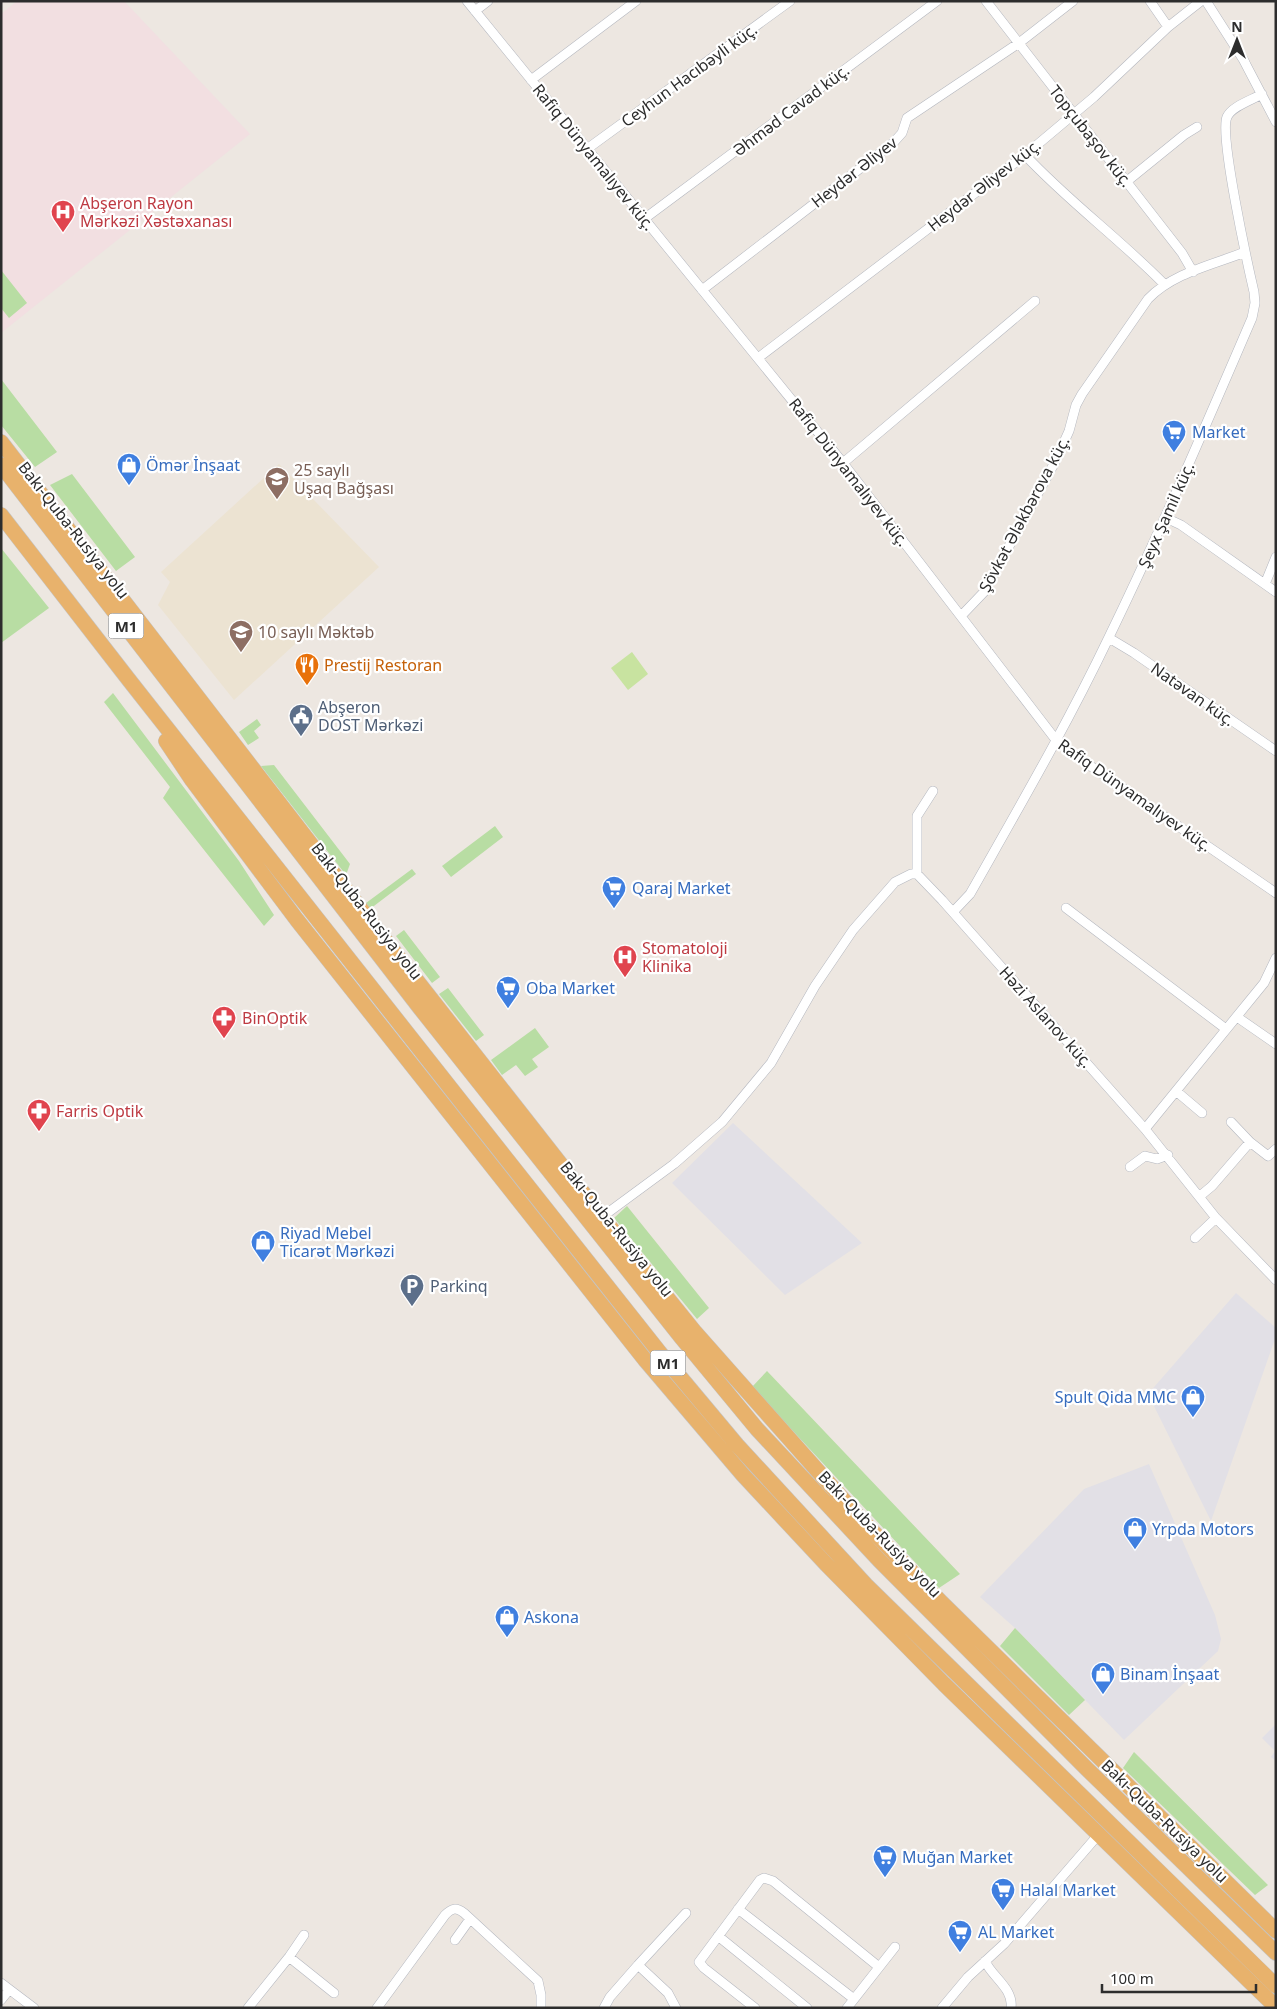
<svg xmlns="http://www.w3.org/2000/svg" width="1277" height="2009" viewBox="0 0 1277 2009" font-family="'Noto Sans',sans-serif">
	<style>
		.industrial { fill: #e2e0e6 }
		.education { fill: #ece3d2 }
		.medical { fill: #f2dfe1 }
		.green { fill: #b8dda3 }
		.pitch { fill: #c8e3a0 }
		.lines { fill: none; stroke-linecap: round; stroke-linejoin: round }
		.minor-casing { stroke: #b4b7bf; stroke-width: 10 }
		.trunk-casing { stroke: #c4c4c4; stroke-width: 16 }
		.minor { stroke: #fff; stroke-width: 9 }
		.trunk { stroke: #e8b26c; stroke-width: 15 }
		.labels { text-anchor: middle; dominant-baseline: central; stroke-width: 4.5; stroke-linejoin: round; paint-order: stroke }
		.shield { fill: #fff; stroke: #6c6c6c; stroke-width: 1 }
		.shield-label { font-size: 15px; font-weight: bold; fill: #2d2d2d }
		.street-label { font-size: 16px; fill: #2d2d2d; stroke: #fff }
		.health-label { font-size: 16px; fill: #be3a42; stroke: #fff; text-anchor: start }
		.shop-label { font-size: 16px; fill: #366cbe; stroke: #fff; text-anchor: start }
		.education-label { font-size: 16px; fill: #785e54; stroke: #fff; text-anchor: start }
		.food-label { font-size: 16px; fill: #c56008; stroke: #fff; text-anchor: start }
		.service-label { font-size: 16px; fill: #4e5e75; stroke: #fff; text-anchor: start }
	</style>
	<rect width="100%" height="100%" fill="#ede7e1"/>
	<path class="industrial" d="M 733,1123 L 862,1243 L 785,1295 L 672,1183 Z
		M 1236,1293 L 1276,1328 L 1276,1336 L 1211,1521 L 1148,1394 Z
		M 1149,1464 L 1215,1615 L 1221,1639 L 1218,1651 L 1124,1740 L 1015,1628 L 980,1597 L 1084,1489 Z
		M 1276,1724 L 1276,1761 L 1271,1757 L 1275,1751 L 1262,1738 Z"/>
	<path class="education" d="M 279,464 L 379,567 L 234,700 L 158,605 L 170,582 L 161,572 Z"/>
	<path class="medical" d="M 17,1 L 124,1 L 250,134 L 1,333 L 1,14 Z"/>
	<path class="green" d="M 1,270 L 27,303 L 9,318 L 1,308 Z
		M 1,379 L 57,452 L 35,467 L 1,425 Z
		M 72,474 L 135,557 L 116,571 L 50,485 Z
		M 1,548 L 49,608 L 1,643 Z
		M 113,693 L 239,861 L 274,915 L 264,926 L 163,798 L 170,787 L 104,702 Z
		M 257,719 L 261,725 L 254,731 L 259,738 L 248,745 L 239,732 Z
		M 274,765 L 350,864 L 346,875 L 261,766 Z
		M 495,826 L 503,837 L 451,877 L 442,866 Z
		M 412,869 L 416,874 L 370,909 L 366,903 Z
		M 404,930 L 440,977 L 432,983 L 396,936 Z
		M 448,988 L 484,1035 L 476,1041 L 439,994 Z
		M 535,1028 L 549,1047 L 532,1059 L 538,1067 L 525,1076 L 516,1065 L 502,1075 L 491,1060 Z
		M 627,1206 L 709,1308 L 697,1319 L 614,1218 Z
		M 767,1371 L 960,1574 L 939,1588 L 752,1387 Z
		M 1015,1628 L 1085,1700 L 1069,1715 L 1000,1646 Z
		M 1134,1752 L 1268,1885 L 1255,1895 L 1123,1768 Z"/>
	<path class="pitch" d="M 632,652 L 648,674 L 628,690 L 611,668 Z"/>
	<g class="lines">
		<defs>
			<path id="minor" d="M 467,1 L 843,463 L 1056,740 L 1073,754 L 1276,893
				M 986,1 L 1182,253 L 1193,272
				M 1150,1 L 1168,27
				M 1206,1 L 1243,59 L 1276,122
				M 475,11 L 488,1
				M 531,80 L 636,1
				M 587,149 L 790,1
				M 1025,155 C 1069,202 1120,239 1165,285
				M 1126,182 L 1184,135 L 1197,127
				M 644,219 L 937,1
				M 702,290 L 893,143 L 902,133 L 907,118 L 1019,43 L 1073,1
				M 758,358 L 1025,155 L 1094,97 L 1168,27 L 1201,1
				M 843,463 L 1035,301
				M 1166,518 L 1181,525 L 1276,592
				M 1265,584 L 1276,557
				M 962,615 L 984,592 L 1055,462 L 1069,431 L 1076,405 L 1082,394 L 1148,299 C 1173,273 1212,265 1245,252
				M 1109,638 L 1134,653 L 1276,751
				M 917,874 L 917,816 L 933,791
				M 1066,908 L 1226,1029
				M 953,912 L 970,894 C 1018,809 1067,725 1109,637 C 1160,532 1206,425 1252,318 L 1255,303 L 1254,292 C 1248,266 1219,134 1227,117 C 1232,106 1252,100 1262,94
				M 1237,1017 L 1276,1044
				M 1176,1091 L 1202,1113
				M 1231,1122 L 1250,1142
				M 1145,1129 L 1264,983 L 1276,958
				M 1130,1167 L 1145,1156 L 1157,1159 L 1168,1155
				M 1200,1196 L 1212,1186 L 1250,1142 L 1268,1156 L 1276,1149
				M 602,1217 L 674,1164 L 722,1122 L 771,1063 L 815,986 L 853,930 L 895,882 L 911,874 L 917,874 L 942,900 L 1145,1129 L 1216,1218 L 1276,1280
				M 1195,1238 L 1216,1218
				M 738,1909 L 854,1999
				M 718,1936 L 807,2008
				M 455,1940 L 470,1919
				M 289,1957 L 334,1993
				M 985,1961 C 992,1977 1014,1989 1011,2008
				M 638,1965 L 686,1913
				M 1,1983 L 34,2008
				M 1,2000 L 9,1990
				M 248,2008 L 289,1957 L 304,1935
				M 377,2008 L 445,1915 C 452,1908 456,1907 464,1913 L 538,1981 L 541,1995 L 541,2008
				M 604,2008 L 610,1997 L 638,1965 L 668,1993 L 676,2008
				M 755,2008 L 704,1968 L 699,1962 L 760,1880 L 764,1878 L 773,1881 L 879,1967
				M 847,2008 L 895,1947
				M 942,2008 L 968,1977 L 1004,1944 L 1099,1834"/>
			<path id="trunk" d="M 1,442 L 381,935 L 602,1217 L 694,1331 L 856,1514 L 940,1601 L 1276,1931
				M 1,465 L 420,1008 L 681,1337 L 757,1429 L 879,1560 L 1087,1769 L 1276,1953
				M 1,515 L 129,680 L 467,1109 L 660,1353 L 737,1445 L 866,1585 L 1276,1986
				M 166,741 L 192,780 L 297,920 L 646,1361 L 743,1475 L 827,1565 L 944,1684 L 1276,2007"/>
		</defs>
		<use href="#minor" class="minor-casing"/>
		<use href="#trunk" class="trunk-casing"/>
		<use href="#minor" class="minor"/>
		<use href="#trunk" class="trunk"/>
	</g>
	<defs>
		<symbol id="hospital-pin" viewBox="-11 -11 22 30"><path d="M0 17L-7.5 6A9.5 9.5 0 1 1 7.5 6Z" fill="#e0444e" stroke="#fff"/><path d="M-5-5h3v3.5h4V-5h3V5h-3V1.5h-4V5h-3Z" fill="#fff"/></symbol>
		<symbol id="supermarket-pin" viewBox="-11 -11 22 30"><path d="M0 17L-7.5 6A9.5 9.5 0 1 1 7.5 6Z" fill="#3f7fe0" stroke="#fff"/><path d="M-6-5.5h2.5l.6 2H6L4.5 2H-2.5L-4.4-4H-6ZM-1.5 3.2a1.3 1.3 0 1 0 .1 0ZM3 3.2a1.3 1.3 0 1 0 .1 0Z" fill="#fff"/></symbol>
		<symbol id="shop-pin" viewBox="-11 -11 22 30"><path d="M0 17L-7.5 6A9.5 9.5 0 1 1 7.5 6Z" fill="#3f7fe0" stroke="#fff"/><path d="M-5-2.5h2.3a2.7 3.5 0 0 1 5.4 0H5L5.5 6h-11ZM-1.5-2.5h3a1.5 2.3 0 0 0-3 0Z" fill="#fff"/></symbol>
		<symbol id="school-pin" viewBox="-11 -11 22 30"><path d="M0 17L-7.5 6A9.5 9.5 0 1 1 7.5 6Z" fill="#8d6e63" stroke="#fff"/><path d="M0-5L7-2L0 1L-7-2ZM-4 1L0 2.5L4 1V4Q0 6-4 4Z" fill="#fff"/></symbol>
		<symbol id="restaurant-pin" viewBox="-11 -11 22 30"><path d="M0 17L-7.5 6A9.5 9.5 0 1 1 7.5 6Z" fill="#e8710a" stroke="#fff"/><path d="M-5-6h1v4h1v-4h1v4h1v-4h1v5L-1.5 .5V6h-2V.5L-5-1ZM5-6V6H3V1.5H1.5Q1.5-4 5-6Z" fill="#fff"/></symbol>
		<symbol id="civic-pin" viewBox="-11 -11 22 30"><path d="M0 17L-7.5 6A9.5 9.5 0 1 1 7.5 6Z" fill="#5c6f8a" stroke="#fff"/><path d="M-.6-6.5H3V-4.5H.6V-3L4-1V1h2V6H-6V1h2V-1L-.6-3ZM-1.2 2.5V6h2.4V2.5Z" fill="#fff"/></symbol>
		<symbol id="pharmacy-pin" viewBox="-11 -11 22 30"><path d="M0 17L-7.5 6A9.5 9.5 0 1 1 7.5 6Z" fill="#e0444e" stroke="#fff"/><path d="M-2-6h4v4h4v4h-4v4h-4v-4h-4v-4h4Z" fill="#fff"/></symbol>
		<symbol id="parking-pin" viewBox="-11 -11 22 30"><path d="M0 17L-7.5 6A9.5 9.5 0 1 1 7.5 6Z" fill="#5c6f8a" stroke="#fff"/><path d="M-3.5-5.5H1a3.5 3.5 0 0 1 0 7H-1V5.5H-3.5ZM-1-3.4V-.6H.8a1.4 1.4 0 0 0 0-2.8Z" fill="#fff"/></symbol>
	</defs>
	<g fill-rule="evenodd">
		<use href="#hospital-pin" x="49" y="198" width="28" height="38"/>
		<use href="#supermarket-pin" x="1160" y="418" width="28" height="38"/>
		<use href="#shop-pin" x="115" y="451" width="28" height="38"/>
		<use href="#school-pin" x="263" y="465" width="28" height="38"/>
		<use href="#school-pin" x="227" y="618" width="28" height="38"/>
		<use href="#restaurant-pin" x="293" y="651" width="28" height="38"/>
		<use href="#civic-pin" x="287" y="702" width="28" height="38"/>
		<use href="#supermarket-pin" x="600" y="874" width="28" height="38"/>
		<use href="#hospital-pin" x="611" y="943" width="28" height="38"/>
		<use href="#supermarket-pin" x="494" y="974" width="28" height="38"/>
		<use href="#pharmacy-pin" x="210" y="1004" width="28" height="38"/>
		<use href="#pharmacy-pin" x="25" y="1097" width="28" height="38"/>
		<use href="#shop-pin" x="249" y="1228" width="28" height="38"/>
		<use href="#parking-pin" x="398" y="1272" width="28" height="38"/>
		<use href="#shop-pin" x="1179" y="1383" width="28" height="38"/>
		<use href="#shop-pin" x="1121" y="1515" width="28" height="38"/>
		<use href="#shop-pin" x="493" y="1603" width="28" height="38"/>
		<use href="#shop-pin" x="1089" y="1660" width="28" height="38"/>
		<use href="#supermarket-pin" x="871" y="1843" width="28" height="38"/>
		<use href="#supermarket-pin" x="989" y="1876" width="28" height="38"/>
		<use href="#supermarket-pin" x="946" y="1918" width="28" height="38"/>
	</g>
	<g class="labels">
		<g class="shield">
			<rect x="108.5" y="613.5" width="35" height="25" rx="4"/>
			<rect x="650.5" y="1350.5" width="35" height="25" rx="4"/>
		</g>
		<g class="shield-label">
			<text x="126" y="626">M1</text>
			<text x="668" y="1363">M1</text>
		</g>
		<g class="street-label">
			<text transform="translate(689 75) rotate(-36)">Ceyhun Hacıbəyli küç.</text>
			<text transform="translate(791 110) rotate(-37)">Əhməd Cavad küç.</text>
			<text transform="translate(1091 136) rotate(52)">Topçubaşov küç.</text>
			<text transform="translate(594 157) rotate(51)">Rafiq Dünyamalıyev küç.</text>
			<text transform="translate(854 172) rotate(-38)">Heydər Əliyev</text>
			<text transform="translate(984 185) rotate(-38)">Heydər Əliyev küç.</text>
			<text transform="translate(849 472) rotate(52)">Rafiq Dünyamalıyev küç.</text>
			<text transform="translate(1024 514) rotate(-62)">Şövkət Ələkbərova küç.</text>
			<text transform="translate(1166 515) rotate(-66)">Şeyx Şamil küç.</text>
			<text transform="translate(74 530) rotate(52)">Bakı-Quba-Rusiya yolu</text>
			<text transform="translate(1193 694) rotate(35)">Natəvan küç.</text>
			<text transform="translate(1135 795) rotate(35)">Rafiq Dünyamalıyev küç.</text>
			<text transform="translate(367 911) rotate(52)">Bakı-Quba-Rusiya yolu</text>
			<text transform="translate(1046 1017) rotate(48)">Həzi Aslanov küç.</text>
			<text transform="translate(617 1229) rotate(51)">Bakı-Quba-Rusiya yolu</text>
			<text transform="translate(880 1534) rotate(46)">Bakı-Quba-Rusiya yolu</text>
			<text transform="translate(1165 1821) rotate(44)">Bakı-Quba-Rusiya yolu</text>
		</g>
		<g class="health-label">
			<text x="80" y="203">Abşeron Rayon<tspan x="80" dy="18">Mərkəzi Xəstəxanası</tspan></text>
			<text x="642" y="948">Stomatoloji<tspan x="642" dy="18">Klinika</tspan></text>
			<text x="242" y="1018">BinOptik</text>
			<text x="56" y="1111">Farris Optik</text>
		</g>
		<g class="shop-label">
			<text x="1192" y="432">Market</text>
			<text x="146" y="465">Ömər İnşaat</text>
			<text x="632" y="888">Qaraj Market</text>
			<text x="526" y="988">Oba Market</text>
			<text x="280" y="1233">Riyad Mebel<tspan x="280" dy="18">Ticarət Mərkəzi</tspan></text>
			<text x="1176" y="1397" text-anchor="end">Spult Qida MMC</text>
			<text x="1152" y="1529">Yrpda Motors</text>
			<text x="524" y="1617">Askona</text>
			<text x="1120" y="1674">Binam İnşaat</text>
			<text x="902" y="1857">Muğan Market</text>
			<text x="1020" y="1890">Halal Market</text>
			<text x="978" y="1932">AL Market</text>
		</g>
		<g class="education-label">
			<text x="294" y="470">25 saylı<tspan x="294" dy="18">Uşaq Bağşası</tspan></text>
			<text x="258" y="632">10 saylı Məktəb</text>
		</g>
		<g class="food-label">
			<text x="324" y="665">Prestij Restoran</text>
		</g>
		<g class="service-label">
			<text x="318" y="707">Abşeron<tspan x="318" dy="18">DOST Mərkəzi</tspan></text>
			<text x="430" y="1286">Parkinq</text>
		</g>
	</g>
	<rect width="1277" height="2009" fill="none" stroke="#2d2d2d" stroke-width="5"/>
	<g transform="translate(1237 40)" stroke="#ffffff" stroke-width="4" paint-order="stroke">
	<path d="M0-4L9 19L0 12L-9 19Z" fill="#2d2d2d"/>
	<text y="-8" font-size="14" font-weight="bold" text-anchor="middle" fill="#2d2d2d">N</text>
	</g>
	<path d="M1102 1984v8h154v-8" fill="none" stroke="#2d2d2d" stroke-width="2.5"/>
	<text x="1110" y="1984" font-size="15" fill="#2d2d2d" stroke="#ffffff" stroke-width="4" paint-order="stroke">100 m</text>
</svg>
